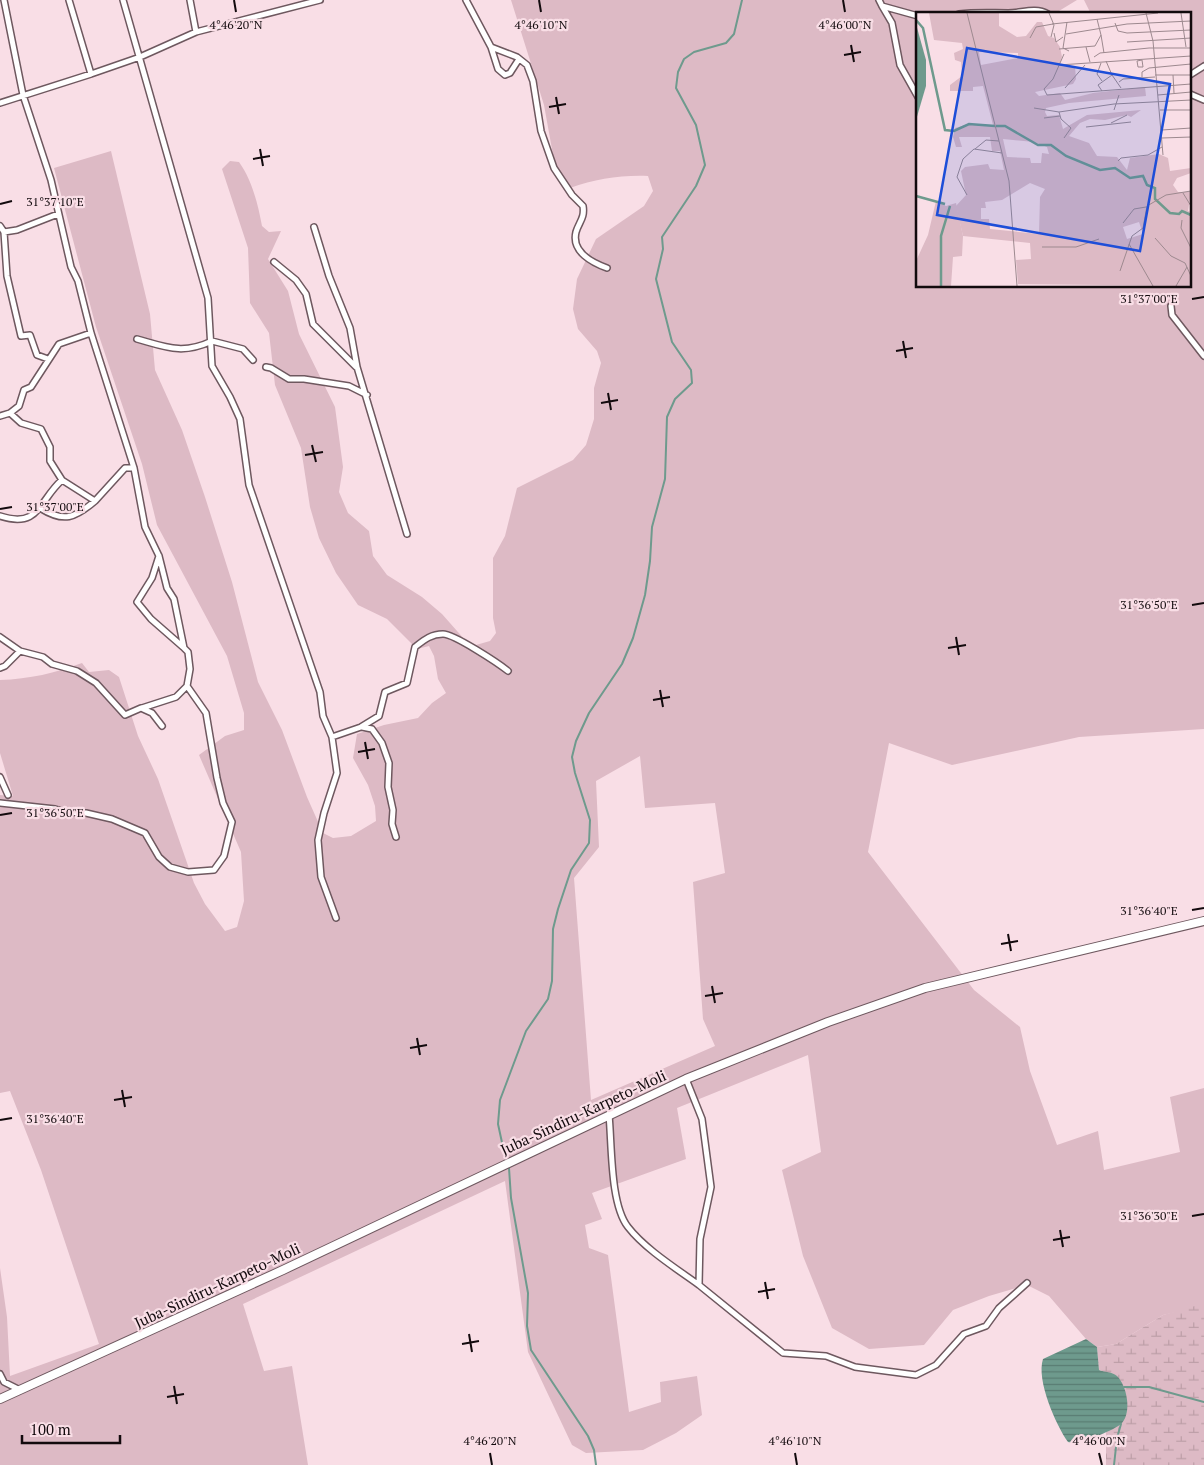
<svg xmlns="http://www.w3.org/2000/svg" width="1204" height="1465" viewBox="0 0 1204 1465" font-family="'PT Serif',serif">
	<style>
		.green { fill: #ddbac5; fill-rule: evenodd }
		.wetland { fill: url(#wetland-marsh) }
		.water { fill: url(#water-rules) }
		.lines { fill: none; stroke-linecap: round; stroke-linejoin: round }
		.stream { stroke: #6e9a8d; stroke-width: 2 }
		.street-casing { stroke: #6e585f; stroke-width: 8 }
		.secondary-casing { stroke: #6e585f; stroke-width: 10 }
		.street { stroke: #fff; stroke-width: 5 }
		.secondary { stroke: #fff; stroke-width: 8 }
		.ticks { fill: none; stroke: #120a0d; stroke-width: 2 }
		.labels { text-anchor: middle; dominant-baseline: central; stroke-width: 4.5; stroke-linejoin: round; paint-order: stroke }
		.street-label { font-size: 15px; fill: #120a0d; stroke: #f9dee6 }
		.inset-river { fill: none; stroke: #6e9a8d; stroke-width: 2.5 }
		.inset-road { fill: none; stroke: #9d898f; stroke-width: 1 }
		.view { fill: #1d4ed8; fill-opacity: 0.15; stroke: #1d4ed8; stroke-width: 2.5 }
		.inset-edge { fill: none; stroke: #120a0d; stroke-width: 2.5 }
		.ticks-label { font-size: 12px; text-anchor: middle; fill: #120a0d; stroke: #f9dee6; stroke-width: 4.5; stroke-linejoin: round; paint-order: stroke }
	</style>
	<defs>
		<pattern id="wetland-marsh" width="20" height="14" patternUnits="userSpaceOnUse" patternTransform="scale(1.25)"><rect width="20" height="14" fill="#ddbac5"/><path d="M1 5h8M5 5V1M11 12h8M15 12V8" fill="none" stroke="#bd9fa8"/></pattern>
		<pattern id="water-rules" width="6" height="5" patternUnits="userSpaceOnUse" patternTransform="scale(1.25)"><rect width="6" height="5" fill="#6e9a8d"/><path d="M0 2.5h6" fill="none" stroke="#597c72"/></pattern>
	</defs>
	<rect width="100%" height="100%" fill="#f9dee6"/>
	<path class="green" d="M 511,0 L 1077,0 L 1054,14 L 918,14 L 918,286 L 1190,286 L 1190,14 L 1091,14 L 1084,0 L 1204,0 L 1204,729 L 1079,737 L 952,765 L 889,743 L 868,852 L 974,990 L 1020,1027 L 1030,1071 L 1057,1145 L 1098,1131 L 1104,1170 L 1180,1152 L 1170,1097 L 1204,1088 L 1204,1306 L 1163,1315 L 1116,1344 L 1097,1347 L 1086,1339 L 1049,1296 L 1027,1285 L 989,1296 L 953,1310 L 924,1345 L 869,1349 L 832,1328 L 803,1256 L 782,1170 L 821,1152 L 808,1055 L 677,1108 L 686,1159 L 592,1193 L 602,1219 L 585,1225 L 589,1248 L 608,1255 L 629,1412 L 661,1402 L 660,1382 L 697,1376 L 702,1415 L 676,1433 L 643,1450 L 586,1453 L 572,1445 L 528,1352 L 505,1181 L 243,1304 L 264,1371 L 292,1366 L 308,1465 L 0,1465 L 0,1268 L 7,1317 L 10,1376 L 99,1344 L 41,1170 L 10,1091 L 0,1093 L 0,795 L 13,796 L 0,753 L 0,680 C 30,679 55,673 82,663 L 89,672 L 109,670 L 119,677 L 138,736 L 158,779 L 194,883 L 205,904 L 225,931 L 237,927 L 244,901 L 241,852 L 199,755 L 225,736 L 244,730 L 244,713 L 227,656 L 157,525 L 142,464 L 96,327 L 54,168 L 111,151 L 150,314 L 155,370 L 182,430 L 205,497 L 232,582 L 258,682 L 282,730 L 307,797 L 323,833 L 333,838 L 351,836 L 376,821 L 375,806 L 368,785 L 353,758 L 357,734 L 384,725 L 418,718 L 432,703 L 446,693 L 438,679 L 434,656 L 429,646 L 417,649 L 387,619 L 358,605 L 336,573 L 319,538 L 310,507 L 301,448 L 275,385 L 269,333 L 250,303 L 248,248 L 222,169 L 230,161 L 239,162 C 252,180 258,204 262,226 L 269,232 L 281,231 L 268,259 L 288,291 L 299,334 L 335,407 L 343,467 L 339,492 L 348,513 L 369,531 L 373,556 L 387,575 L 422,597 L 442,614 L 465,640 L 476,645 L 490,641 L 496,633 L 493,618 L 493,558 L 505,536 L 517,488 L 573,460 L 586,445 L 594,419 L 594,388 L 601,363 L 597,351 L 578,329 L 573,309 L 577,279 L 596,239 L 644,206 L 653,191 L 648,176 C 620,175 596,179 570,188 L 557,177 L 544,105 ZM 640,756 L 645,808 L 715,803 L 725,873 L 693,882 L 703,1019 L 715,1046 L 591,1100 L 574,878 L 599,847 L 596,781 Z"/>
	<path class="wetland" d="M 1195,1306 L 1204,1306 L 1204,1465 L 1106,1465 L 1106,1431 C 1140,1415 1126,1401 1113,1374 L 1099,1370 L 1097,1347 L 1116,1344 L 1163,1315 Z"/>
	<path class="water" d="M 1086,1339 L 1097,1347 L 1099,1370 C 1104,1372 1113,1372 1117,1376 C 1127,1386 1132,1412 1122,1423 C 1114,1431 1079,1444 1068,1442 C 1056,1425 1036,1380 1043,1359 Z"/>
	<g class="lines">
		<path class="stream" d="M 506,1161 L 498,1124 L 500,1100 L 526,1031 L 548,999 L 552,981 L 553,929 L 558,909 L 571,870 L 589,843 L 590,820 L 575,773 L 572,757 L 576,741 L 589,713 L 622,664 L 633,638 L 645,595 L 650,561 L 652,527 L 665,479 L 667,417 L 675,399 L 692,383 L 691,370 L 672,342 L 656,279 L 663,249 L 662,237 L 696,186 L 705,165 L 696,125 L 676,88 L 678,72 L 684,59 L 694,52 L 726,43 L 734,34 L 742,0
			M 509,1168 L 511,1198 L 528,1293 L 527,1326 L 531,1350 L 588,1436 L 594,1450 L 596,1465
			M 1124,1387 L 1149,1387 L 1204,1402
			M 1114,1465 L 1117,1438 L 1121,1424"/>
		<defs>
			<path id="street" d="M 69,0 L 91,74
				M 123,0 L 208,298 L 212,366 L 230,397 L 240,419 L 249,485 L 320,692 L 323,716 L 332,737 L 361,727 L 379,716 L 385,692 L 407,683 L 415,647 C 424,640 431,634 443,634 C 454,634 498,663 508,671
				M 190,0 L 196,32
				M 466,0 L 491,47 L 517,57 L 527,65 L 533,81 L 541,131 L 554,168 L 572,195 L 583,206 C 585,218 579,222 576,232 C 571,252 593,263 607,268
				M 879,0 L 882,6 L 918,16
				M 882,6 L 892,23 L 900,65 L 918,97
				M 959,14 C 976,12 991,13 1008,13 C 1022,13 1035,7 1048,14
				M 491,47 L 498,69 L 505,75 L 510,73 L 519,59
				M 1190,75 L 1204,66
				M 1190,94 L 1204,100
				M 0,103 L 91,74 L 140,57 L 196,32 L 320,0
				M 0,226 L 4,232 L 7,276 L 21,336 L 30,335 L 37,355 L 48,359
				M 314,227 L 329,276 L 350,328 L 357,367 L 407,534
				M 4,232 L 17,230 L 58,214
				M 274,262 L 296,280 L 306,294 L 313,324 L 356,367
				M 1171,306 L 1172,315 L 1204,356
				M 137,339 C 166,347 182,355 212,341 L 243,349 L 253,360
				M 266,367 L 271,368 L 289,379 L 304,379 L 349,386 L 367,395
				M 10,413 L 19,406 L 24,390 L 31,387 L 59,344 L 91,333
				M 0,416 L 10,413 L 21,423 L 41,429 L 50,447 L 50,461 L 62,480 L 95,501 L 125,468 L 134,468
				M 40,508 C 64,523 75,518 95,501
				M 0,516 C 40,529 39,500 62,480
				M 159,556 L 152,578 L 137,602 L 151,619 L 183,647
				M 0,637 L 20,651 L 43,657 L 52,664 L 77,671 L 96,683 L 125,715 L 141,708 L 152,713 L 162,726
				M 0,668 L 5,666 L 20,651
				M 142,708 L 176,697 L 187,686
				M 362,727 L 372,729 L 382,743 L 389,763 L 388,787 L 393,810 L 392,824 L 396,837
				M 332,737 L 337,773 L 324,813 L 318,840 L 321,877 L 336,918
				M 0,777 L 8,795
				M 0,803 L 55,809 L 65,812 L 86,813 L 112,819 L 145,833 L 159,857 L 170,867 L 188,872 L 214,870 L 224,856 L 232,822 L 223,803 L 217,778 L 206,713 L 187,686 L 190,669 L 188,652 L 184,648 L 174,599 L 167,588 L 159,556 L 145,527 L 134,468 L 91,333 L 78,281 L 71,267 L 51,180 L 23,95 L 4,0
				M 686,1079 L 702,1119 L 711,1187 L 700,1239 L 699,1285 L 783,1353 L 826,1356 L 855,1367 L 916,1375 L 936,1365 L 964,1334 L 986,1326 L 999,1308 L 1027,1283
				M 609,1115 C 612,1145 610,1204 628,1227 C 645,1249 677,1269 699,1285
				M 0,1374 L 4,1382 L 20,1390"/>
			<path id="secondary" d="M 0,1399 L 283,1270 L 686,1079 L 828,1022 L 925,988 L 1204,921"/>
		</defs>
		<use href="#street" class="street-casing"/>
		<use href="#secondary" class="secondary-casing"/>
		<use href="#street" class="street"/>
		<use href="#secondary" class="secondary"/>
	</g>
	<path class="ticks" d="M 234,0 L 236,12M 539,0 L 541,12M 843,0 L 845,12M 851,45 L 854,62M 844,55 L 861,52M 556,97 L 559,114M 549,107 L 566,104M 260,149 L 263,166M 253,159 L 270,156M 0,204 L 12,201M 1192,299 L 1204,297M 903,341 L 906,358M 896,351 L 913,348M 608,393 L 611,410M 601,403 L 618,400M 312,445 L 316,462M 305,455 L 323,452M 0,509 L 12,507M 1192,605 L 1204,603M 956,637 L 959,655M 948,648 L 966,645M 660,690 L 663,707M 653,700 L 670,697M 365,742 L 368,759M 358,752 L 375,749M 0,815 L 12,813M 1192,910 L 1204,908M 1008,934 L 1011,951M 1001,944 L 1018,941M 712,986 L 715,1003M 705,996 L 723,993M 417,1038 L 420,1055M 410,1048 L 427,1045M 122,1090 L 125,1107M 114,1100 L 132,1097M 0,1120 L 12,1118M 1192,1216 L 1204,1214M 1060,1230 L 1063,1247M 1053,1240 L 1070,1237M 765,1282 L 768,1299M 758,1292 L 775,1289M 469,1334 L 472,1352M 462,1344 L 479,1341M 174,1386 L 177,1404M 167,1397 L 184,1394M 490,1453 L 492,1465M 795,1453 L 797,1465M 1099,1453 L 1102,1465"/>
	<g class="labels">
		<g class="street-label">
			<text transform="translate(583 1112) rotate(-25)">Juba-Sindiru-Karpeto-Moli</text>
			<text transform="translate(217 1285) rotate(-25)">Juba-Sindiru-Karpeto-Moli</text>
		</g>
	</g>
	<g transform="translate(916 12)">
		<rect width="275" height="275" fill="#f9dee6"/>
		<path d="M 13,1 L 83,1 L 83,14 L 101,25 L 110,24 L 121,10 L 126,10 L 132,24 L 138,26 L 144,35 L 146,45 L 143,54 L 159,55 L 160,67 L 157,72 L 119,80 L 123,84 L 144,81 L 149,88 L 177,81 L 229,75 L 230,84 L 153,91 L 130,96 L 129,100 L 131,104 L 143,103 L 147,117 L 171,103 L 225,98 L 215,105 L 211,103 L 189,108 L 174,107 L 164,111 L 153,124 L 173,131 L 181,144 L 201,145 L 211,158 L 214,146 L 243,142 L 252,146 L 254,159 L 275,156 L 275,161 L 261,166 L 257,173 L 262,180 L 275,180 L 272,199 L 275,200 L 275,274 L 102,272 L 100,248 L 115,247 L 114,231 L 47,224 L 40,194 L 50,183 L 45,159 L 49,155 L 72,152 L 74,157 L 88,158 L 84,139 L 76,139 L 74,125 L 43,125 L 46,135 L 40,135 L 37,125 L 39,116 L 53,112 L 77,113 L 67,74 L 57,75 L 57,79 L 34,79 L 34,73 L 46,64 L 45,50 L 39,48 L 38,41 L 47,37 L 46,31 L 18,28 ZM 63,40 L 102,41 L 102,46 L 65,53 ZM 87,127 L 118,130 L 131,135 L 133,142 L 126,141 L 125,151 L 115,151 L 114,146 L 91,145 ZM 114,171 L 129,177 L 124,185 L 123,222 L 74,217 L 73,207 L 65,207 L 65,196 L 70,196 L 69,190 L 86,188 ZM 223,210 L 227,222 L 211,227 L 207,215 Z" fill="#ddbac5" fill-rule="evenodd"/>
		<path d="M 20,189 L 30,194 L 40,191 L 47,224 L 46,244 L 37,245 L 35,274 L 0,274 L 0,249 L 12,223 Z" fill="#ddbac5"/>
		<path d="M 0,12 L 10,48 L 10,74 L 0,108 Z" fill="#6e9a8d"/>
		<path class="inset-river" d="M 0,8 L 7,16 L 29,118 L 38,119 L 53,112 L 79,114M 80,114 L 89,114 L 122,133 L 135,133 L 150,144 L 184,158 L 199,156 L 214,166 L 227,164 L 231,173 L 239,176 L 239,187 L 254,201 L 263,202 L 266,199 L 275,203M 0,184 L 29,192M 25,274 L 25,224 L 34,194"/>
		<path class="inset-road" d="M 51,1 L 93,169 L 101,274M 133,1 L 138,13 L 135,25M 230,1 L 237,29 L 247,143M 265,1 L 270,35M 151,10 L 147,36 L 153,39M 199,11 L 202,19 L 211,21 L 275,18M 136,12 L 242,1M 138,21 L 140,30 L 147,25M 150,22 L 211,12 L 275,9M 185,23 L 188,41M 114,26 L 120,15 L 137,12M 211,30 L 275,26M 170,35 L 174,50M 143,37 L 179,34 L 185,23 L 181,7M 148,42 L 137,67 L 128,77 L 131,83 L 275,72M 178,45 L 184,41 L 233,36 L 275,36M 226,48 L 227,55 L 222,55 L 221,49 ZM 185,51 L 181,62 L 186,69M 143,53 L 275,44M 196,63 L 205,76M 239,63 L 275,63M 257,63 L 258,81M 226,65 L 226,60 L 233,56 L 275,52M 203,70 L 207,67 L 239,65M 149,76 L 169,53M 186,79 L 182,73 L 196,63 L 190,49M 242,83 L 275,80M 118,96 L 143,100M 198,98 L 203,83M 244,98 L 275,98M 128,106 L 144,104M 195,111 L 211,103M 170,115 L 215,110M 246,118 L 275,116M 148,126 L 155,116 L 145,107 L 143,100 L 198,92 L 275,88M 246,126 L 275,125M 59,137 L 70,128 L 83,129M 202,149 L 205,146 L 232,143 L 246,135M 267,181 L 275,194M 51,183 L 41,165 L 47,147 L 58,137 L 86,141M 266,208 L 265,216 L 275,236M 207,211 L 218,197 L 230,195M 239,226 L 255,244 L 269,251 L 275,264M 213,232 L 237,274M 126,235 L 160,235 L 183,227M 204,259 L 216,224 L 227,216 L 231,194 L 250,183 L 275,179M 260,274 L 271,255"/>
		<path class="view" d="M 51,36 L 254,72 L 224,239 L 21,203 Z"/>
		<rect width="275" height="275" class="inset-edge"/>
	</g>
	<g class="ticks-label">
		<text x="236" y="29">4°46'20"N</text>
		<text x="541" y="29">4°46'10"N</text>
		<text x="845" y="29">4°46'00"N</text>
		<text x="55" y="206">31°37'10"E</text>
		<text x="1149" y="303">31°37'00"E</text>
		<text x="55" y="511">31°37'00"E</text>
		<text x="1149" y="609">31°36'50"E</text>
		<text x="55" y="817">31°36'50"E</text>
		<text x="1149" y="915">31°36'40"E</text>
		<text x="55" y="1123">31°36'40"E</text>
		<text x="1149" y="1220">31°36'30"E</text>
		<text x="490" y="1445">4°46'20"N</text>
		<text x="795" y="1445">4°46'10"N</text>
		<text x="1099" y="1445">4°46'00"N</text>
	</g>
	<path d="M22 1435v8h98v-8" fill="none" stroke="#120a0d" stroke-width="2.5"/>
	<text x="30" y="1435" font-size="15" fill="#120a0d" stroke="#f9dee6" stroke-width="4" paint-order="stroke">100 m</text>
</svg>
